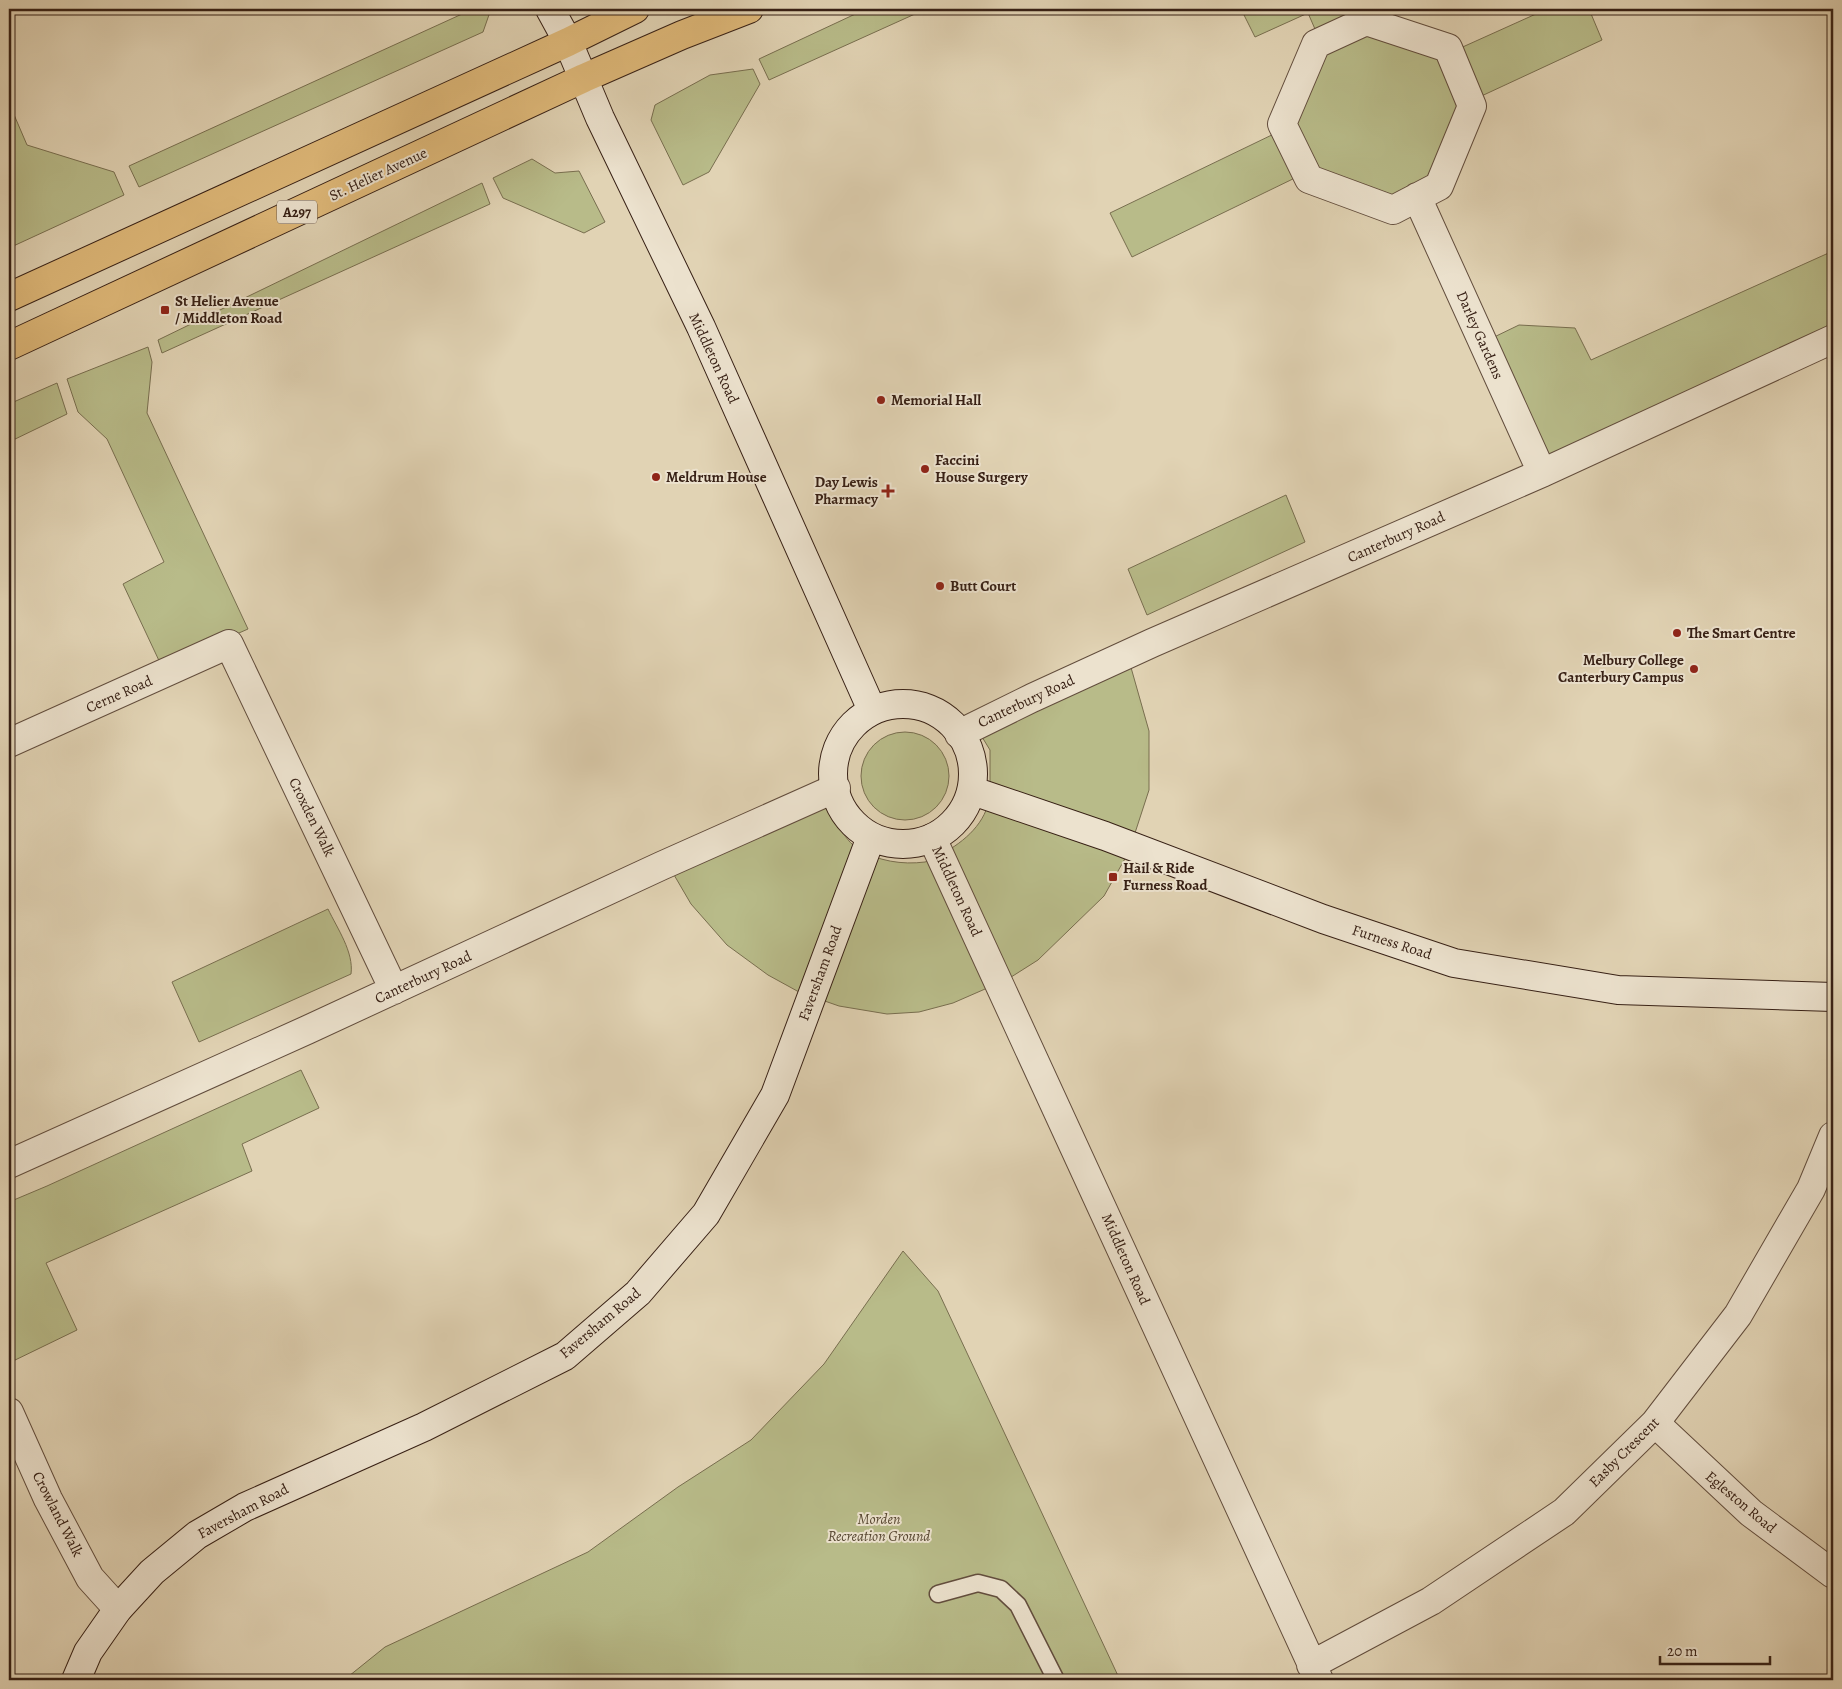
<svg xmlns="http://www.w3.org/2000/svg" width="1842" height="1689" viewBox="0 0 1842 1689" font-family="Alegreya,serif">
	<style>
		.green { fill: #b8bb89; stroke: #786e4f }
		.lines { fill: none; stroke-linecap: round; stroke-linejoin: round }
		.lane-casing { stroke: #624d3d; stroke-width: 19 }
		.street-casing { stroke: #624d3d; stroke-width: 30 }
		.secondary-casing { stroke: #372015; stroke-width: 30 }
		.highway-casing { stroke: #372015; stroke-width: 30 }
		.lane { stroke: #ece2ce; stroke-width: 16 }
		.street { stroke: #ece2ce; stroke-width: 28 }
		.secondary { stroke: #ece2ce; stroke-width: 28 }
		.highway { stroke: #e0ba7a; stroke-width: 28 }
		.poi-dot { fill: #8f2418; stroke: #ece2ce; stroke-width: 2 }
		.labels { text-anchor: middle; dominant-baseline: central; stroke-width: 4; stroke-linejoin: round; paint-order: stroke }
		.shield { fill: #ece2ce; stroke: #6d5a4c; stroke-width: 1 }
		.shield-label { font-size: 14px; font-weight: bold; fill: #372015 }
		.street-label { font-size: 15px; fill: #372015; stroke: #ece2ce }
		.poi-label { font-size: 15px; font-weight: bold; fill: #372015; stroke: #ece2ce; text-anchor: start }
		.park-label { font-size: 15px; font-style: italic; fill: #574732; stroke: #ece2ce }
	</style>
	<rect width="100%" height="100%" fill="#e1d3b4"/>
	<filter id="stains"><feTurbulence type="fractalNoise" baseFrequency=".004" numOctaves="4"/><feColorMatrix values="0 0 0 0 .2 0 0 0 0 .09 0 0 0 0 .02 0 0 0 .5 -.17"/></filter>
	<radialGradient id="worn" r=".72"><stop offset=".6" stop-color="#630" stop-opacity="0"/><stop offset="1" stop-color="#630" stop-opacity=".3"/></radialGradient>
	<path class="green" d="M 473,9 L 491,9 L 483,32 L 139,187 L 129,166 Z
		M 866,9 L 926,9 L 769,80 L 759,59 Z
		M 1241,9 L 1355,9 L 1360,18 L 1318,36 L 1308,13 L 1255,37 Z
		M 1547,9 L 1589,9 L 1602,40 L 1475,99 L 1456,50 Z
		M 1362,23 L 1442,56 L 1465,105 L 1434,182 L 1392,201 L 1315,173 L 1289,123 L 1321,49 Z
		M 753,69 L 760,84 L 709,172 L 683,185 L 651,120 L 655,105 L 710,75 Z
		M 9,103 L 27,145 L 114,172 L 124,195 L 9,248 Z
		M 1278,132 L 1299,176 L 1132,257 L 1110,213 Z
		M 532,159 L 555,173 L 579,171 L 605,222 L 584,233 L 503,198 L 493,178 Z
		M 482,183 L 490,204 L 162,353 L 158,340 Z
		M 1833,251 L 1833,326 L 1538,465 L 1488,340 L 1519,325 L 1575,328 L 1591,360 Z
		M 148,347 L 152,362 L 147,413 L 248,629 L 162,667 L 123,584 L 164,562 L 107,439 L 78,412 L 67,379 Z
		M 57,383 L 67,414 L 9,442 L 9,404 Z
		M 1286,495 L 1305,542 L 1147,615 L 1128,569 Z
		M 1130,664 L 1149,731 L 1149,790 L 1134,836 L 990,784 L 990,750 L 979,732 Z
		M861 776a44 44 0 1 1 88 0a44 44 0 1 1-88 0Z
		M 824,799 C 830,813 845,841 858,849 C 878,861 902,865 925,862 C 929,861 934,858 938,856 C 961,844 983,827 989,801 L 1127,855 L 1104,896 L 1038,960 L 1008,979 L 953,1003 L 919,1012 L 887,1014 L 839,1006 L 799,992 L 768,975 L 727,945 L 691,904 L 670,868 Z
		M 328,909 C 337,928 354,952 351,974 L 199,1042 L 172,982 Z
		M 301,1070 L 319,1108 L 242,1144 L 252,1171 L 46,1263 L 77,1330 L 9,1363 L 9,1202 L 47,1186 Z
		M 903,1251 L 938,1291 L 1120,1680 L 344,1680 L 385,1647 L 588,1552 L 678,1487 L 751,1440 L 824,1364 Z"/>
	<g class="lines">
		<defs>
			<path id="lane" d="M 938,1594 L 978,1583 L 1001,1589 L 1018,1605 L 1056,1680"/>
			<path id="street" d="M 1366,21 L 1448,48 L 1472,106 L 1439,186 L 1393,210 L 1309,179 L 1282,124 L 1316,44 Z
				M 1417,197 L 1542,473
				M 959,734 L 1032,698 L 1152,643 L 1542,473 L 1833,339
				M 9,743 L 229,644 L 394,990
				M 932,838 L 1319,1680
				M 9,1164 L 307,1030 L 661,866 L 836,788
				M 9,1412 L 48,1499 L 90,1578 L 118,1609
				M 1655,1423 L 1751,1513 L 1833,1574
				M 1311,1665 L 1431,1601 L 1564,1512 L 1655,1423 L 1738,1315 L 1811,1189 L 1833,1136"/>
			<path id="secondary" d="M 550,9 L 568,42 L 600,118 L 701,327 L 872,710
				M833 774a70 70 0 1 1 140 0a70 70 0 1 1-140 0Z
				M 973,791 L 1105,836 L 1323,919 L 1454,963 L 1618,990 L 1833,997
				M 76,1680 L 88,1652 L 118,1609 L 152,1572 L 197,1535 L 245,1507 L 424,1427 L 565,1356 L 638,1293 L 706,1214 L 775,1095 L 871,837"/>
			<path id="highway" d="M 9,297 L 568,42 L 635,9
				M 9,346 L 584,78 L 682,35 L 749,9"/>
		</defs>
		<use href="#lane" class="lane-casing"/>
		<use href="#street" class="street-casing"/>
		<use href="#secondary" class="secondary-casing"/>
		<use href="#highway" class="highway-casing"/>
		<use href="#lane" class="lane"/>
		<use href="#street" class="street"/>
		<use href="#secondary" class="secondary"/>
		<use href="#highway" class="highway"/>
	</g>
	<g class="poi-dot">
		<rect x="160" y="305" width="10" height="10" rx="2.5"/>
		<circle cx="881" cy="400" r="5"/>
		<circle cx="925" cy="469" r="5"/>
		<circle cx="656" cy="477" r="5"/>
		<path d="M885.5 483.5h5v5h5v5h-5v5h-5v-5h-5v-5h5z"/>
		<circle cx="940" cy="586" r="5"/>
		<circle cx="1677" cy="633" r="5"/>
		<circle cx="1694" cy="669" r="5"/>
		<rect x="1108" y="872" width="10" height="10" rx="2.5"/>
	</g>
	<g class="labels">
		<rect class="shield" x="277" y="200.5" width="40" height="23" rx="4"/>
		<g class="shield-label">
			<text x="297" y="212">A297</text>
		</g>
		<g class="street-label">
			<text transform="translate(378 174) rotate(-25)">St. Helier Avenue</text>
			<text transform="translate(1480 335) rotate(66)">Darley Gardens</text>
			<text transform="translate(714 358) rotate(65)">Middleton Road</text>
			<text transform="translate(1396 537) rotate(-24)">Canterbury Road</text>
			<text transform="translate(119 694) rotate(-24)">Cerne Road</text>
			<text transform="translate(1026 701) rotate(-25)">Canterbury Road</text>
			<text transform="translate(312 817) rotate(64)">Croxden Walk</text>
			<text transform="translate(957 891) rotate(65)">Middleton Road</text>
			<text transform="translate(1392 942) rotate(18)">Furness Road</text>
			<text transform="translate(820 973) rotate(-70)">Faversham Road</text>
			<text transform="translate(423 977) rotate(-25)">Canterbury Road</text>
			<text transform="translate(1126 1259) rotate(66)">Middleton Road</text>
			<text transform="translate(600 1323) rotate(-40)">Faversham Road</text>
			<text transform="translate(1624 1452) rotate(-45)">Easby Crescent</text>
			<text transform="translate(1741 1502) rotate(40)">Egleston Road</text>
			<text transform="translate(243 1511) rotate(-28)">Faversham Road</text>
			<text transform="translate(58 1514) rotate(63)">Crowland Walk</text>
		</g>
		<g class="poi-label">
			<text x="175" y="301">St Helier Avenue<tspan x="175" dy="17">/ Middleton Road</tspan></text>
			<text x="891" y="400">Memorial Hall</text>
			<text x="935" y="460">Faccini<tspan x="935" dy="17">House Surgery</tspan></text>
			<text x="666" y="477">Meldrum House</text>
			<text x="878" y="482" text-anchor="end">Day Lewis<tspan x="878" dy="17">Pharmacy</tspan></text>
			<text x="950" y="586">Butt Court</text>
			<text x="1687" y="633">The Smart Centre</text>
			<text x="1684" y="660" text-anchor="end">Melbury College<tspan x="1684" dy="17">Canterbury Campus</tspan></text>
			<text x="1123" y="868">Hail &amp; Ride<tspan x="1123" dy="17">Furness Road</tspan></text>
		</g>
		<g class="park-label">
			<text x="879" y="1519">Morden<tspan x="879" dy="17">Recreation Ground</tspan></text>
		</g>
	</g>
	<rect width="1842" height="1689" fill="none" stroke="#e1d3b4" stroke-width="30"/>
	<rect x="10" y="10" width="1822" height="1669" fill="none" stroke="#372015" stroke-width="2.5"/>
	<rect x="15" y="15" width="1812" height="1659" fill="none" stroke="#372015"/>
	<path d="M1660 1656v8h110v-8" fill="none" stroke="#372015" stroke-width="2.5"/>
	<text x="1667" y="1656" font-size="15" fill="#372015" stroke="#ece2ce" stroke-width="4" paint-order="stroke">20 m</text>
	<rect width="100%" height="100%" filter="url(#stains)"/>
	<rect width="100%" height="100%" fill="url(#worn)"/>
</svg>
